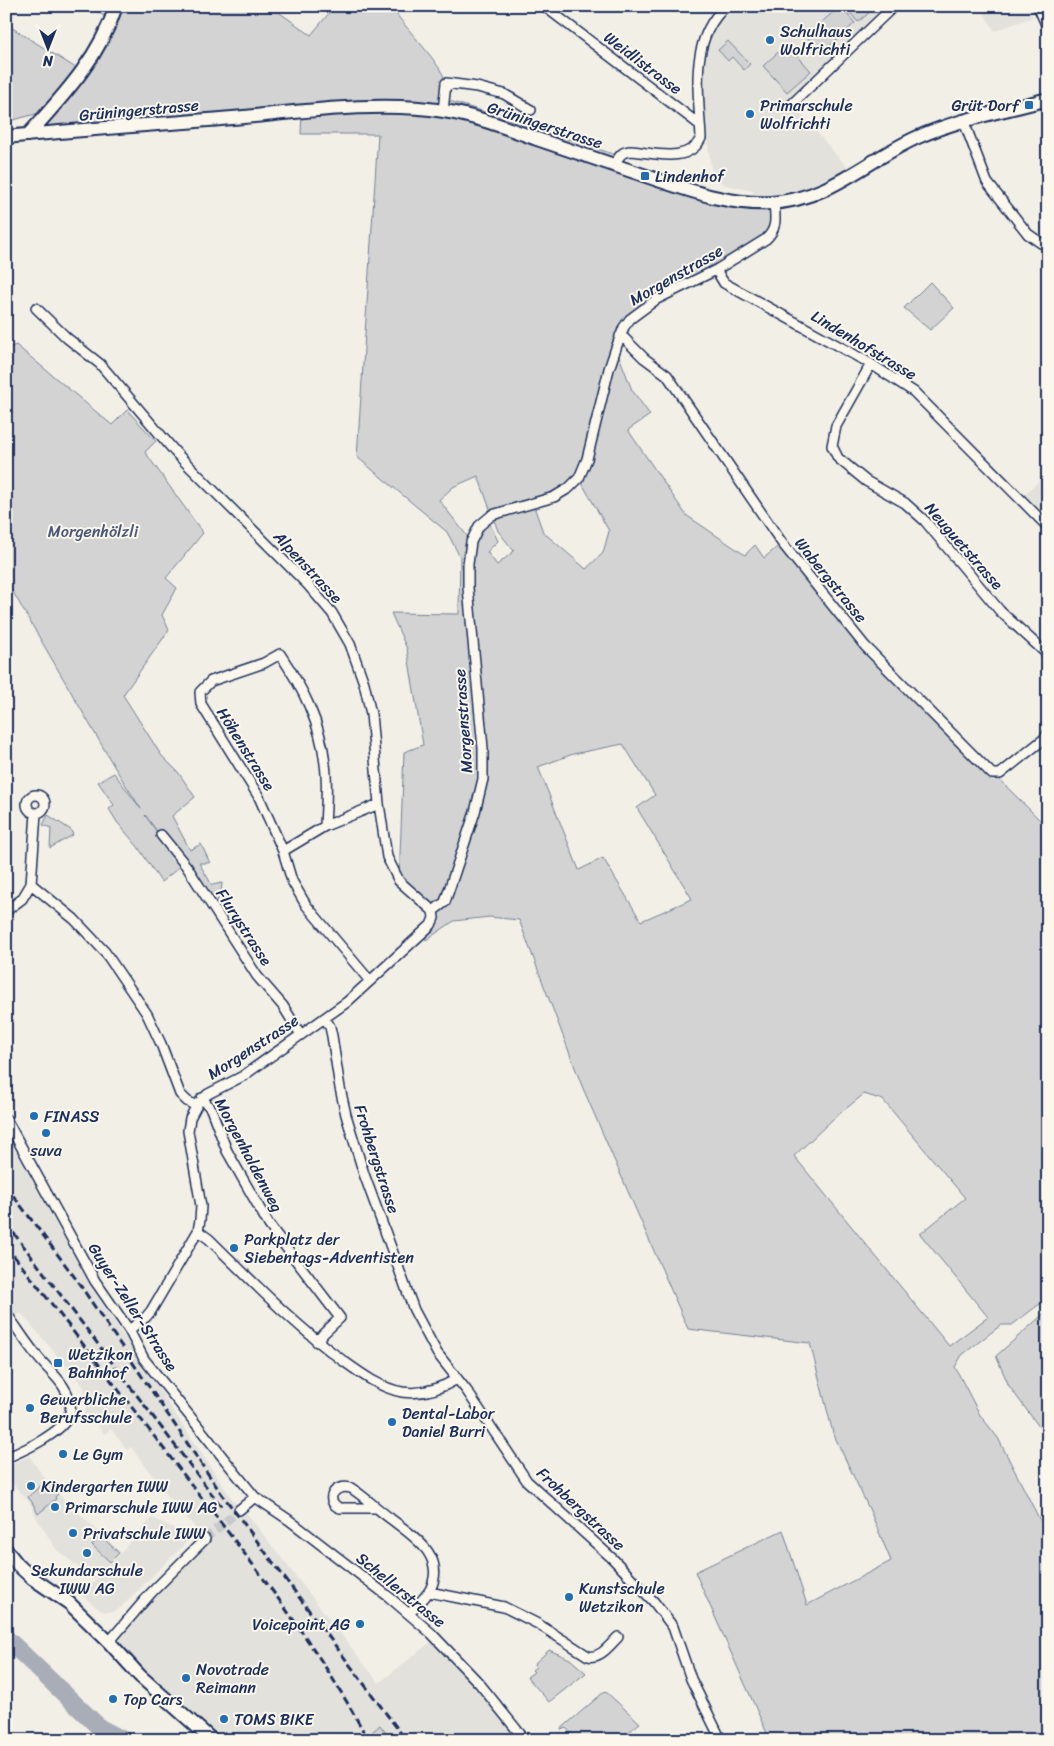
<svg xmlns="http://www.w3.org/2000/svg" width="1054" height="1746" viewBox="0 0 1054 1746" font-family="Sriracha,sans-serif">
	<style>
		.built { fill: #e2e1dc }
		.green { fill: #d2d3d2; stroke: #768198; fill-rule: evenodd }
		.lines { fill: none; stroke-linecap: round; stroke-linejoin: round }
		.river { stroke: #a9adb7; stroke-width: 18 }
		.street-tunnel { stroke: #c7c9cb; stroke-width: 9; stroke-dasharray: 9 4.5; stroke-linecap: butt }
		.street-casing { stroke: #1b2f5e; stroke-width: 12 }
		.secondary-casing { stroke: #1b2f5e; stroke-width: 16 }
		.street { stroke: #fbf7ec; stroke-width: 9 }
		.secondary { stroke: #fbf7ec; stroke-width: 12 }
		.rail { stroke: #1b2f5e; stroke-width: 3; stroke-dasharray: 8 4; stroke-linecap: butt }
		.poi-dot { fill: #1f6fb2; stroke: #fbf7ec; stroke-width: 2 }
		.labels { text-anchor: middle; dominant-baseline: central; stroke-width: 4; stroke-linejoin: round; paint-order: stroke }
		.poi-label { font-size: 16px; fill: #1b2f5e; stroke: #fbf7ec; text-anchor: start }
		.street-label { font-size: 16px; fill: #1b2f5e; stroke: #fbf7ec }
		.park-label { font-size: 16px; fill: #49587b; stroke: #fbf7ec }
	</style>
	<rect width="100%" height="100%" fill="#f2efe6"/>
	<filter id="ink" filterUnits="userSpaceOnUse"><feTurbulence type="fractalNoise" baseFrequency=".02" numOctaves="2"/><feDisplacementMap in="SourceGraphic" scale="10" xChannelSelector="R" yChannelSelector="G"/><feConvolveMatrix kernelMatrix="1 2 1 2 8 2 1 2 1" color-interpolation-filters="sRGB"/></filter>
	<g filter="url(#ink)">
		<path class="built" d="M 726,6 L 894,6 L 792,104 L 853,174 L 832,187 L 752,203 L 753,191 L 722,184 L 711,168 L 707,138 L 700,125 L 697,74 L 706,36 Z
			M 979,6 L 1028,6 L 1033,17 L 995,31 Z
			M 1048,473 L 1048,527 L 1019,499 Z
			M 6,1133 L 92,1288 L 234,1502 L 248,1515 L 379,1683 L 432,1641 L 468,1678 L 518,1740 L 391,1740 L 380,1726 L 372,1732 L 374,1740 L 220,1740 L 109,1642 L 205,1539 L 167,1495 L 131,1447 L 127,1450 L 111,1429 L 104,1434 L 88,1414 L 84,1416 L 87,1402 L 84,1387 L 21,1313 L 6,1324 Z
			M 29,1456 L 51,1487 L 120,1552 L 94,1580 L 56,1549 L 36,1517 L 30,1503 L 6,1476 L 6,1468 Z
			M 152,1518 L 172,1527 L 189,1540 L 120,1608 L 112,1612 L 102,1611 L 96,1607 L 82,1595 Z"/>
		<path class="green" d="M 90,6 L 270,6 L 311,35 L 335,6 L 391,6 C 403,27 444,65 446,84 C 447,90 446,95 446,100 C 504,117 561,137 619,156 L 614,165 L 708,196 L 774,202 L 773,233 L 630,319 L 616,348 L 632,390 L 650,415 L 628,430 L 686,515 L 745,555 L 755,545 L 764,558 L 782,543 L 865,646 L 1048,828 L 1048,1303 L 1045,1300 L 1012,1325 L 1001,1325 L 962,1355 L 955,1367 L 980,1415 L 998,1438 L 1048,1536 L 1048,1740 L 770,1740 L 695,1572 L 783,1530 L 807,1605 L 891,1561 L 871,1513 L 833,1433 L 810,1343 L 688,1329 L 582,1086 L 519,920 L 489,917 L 454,921 L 426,940 L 423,932 L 434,918 L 399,881 L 404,752 L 423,745 L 407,649 L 391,613 L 459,614 L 460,557 L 447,532 L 357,457 L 378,134 L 301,134 L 302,112 L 28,135 L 63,98 L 108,19 ZM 478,476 L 498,531 L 514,551 L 497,565 L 487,552 L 498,541 L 487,518 L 471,541 L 439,500 L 453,487 ZM 579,478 L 609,531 L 603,553 L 586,569 L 543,532 L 533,504 ZM 623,744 L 655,795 L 637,808 L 692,899 L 641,921 L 603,858 L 579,870 L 538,767 L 573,754 ZM 864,1094 L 883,1100 L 965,1198 L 920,1234 L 988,1317 L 949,1346 L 794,1156 L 833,1119 Z
			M 840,6 L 855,23 L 822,53 L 806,36 Z
			M 844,6 L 877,6 L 858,22 Z
			M 6,24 L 79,70 L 43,112 L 6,122 Z
			M 728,41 L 750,64 L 744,70 L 732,57 L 728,61 L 718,50 Z
			M 787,44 L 811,71 L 787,92 L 763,66 Z
			M 930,282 L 954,308 L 930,330 L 904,308 Z
			M 16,345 L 112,425 L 127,410 L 156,441 L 145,452 L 203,533 L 166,578 L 177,588 L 162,615 L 169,630 L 123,695 L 161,755 L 178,772 L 195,797 L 172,816 L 190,850 L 201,844 L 210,863 L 199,863 L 212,885 L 222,883 L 221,893 L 214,908 L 145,815 L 181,866 L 161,882 L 138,847 L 117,822 L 109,809 L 114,805 L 98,782 L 114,773 L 141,809 L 115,768 L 6,580 L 6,349 Z
			M 48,815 L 71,830 L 73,835 L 50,848 L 51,828 L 43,825 Z
			M 1048,1310 L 1048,1439 L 1009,1386 L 996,1356 Z
			M 46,1481 L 58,1494 L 55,1497 L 56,1499 L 38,1514 L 32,1502 L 28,1497 Z
			M 100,1535 L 119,1553 L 110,1562 L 92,1545 Z
			M 549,1650 L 570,1659 L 586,1673 L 549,1702 L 527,1677 L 534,1672 L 532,1670 L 536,1667 L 534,1664 Z
			M 605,1691 L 640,1723 L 619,1740 L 577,1740 L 566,1728 L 561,1730 L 561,1729 Z
			M 380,1725 L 391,1740 L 374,1740 L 372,1732 Z"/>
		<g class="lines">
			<path class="river" d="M 6,1638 L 100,1728 L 123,1740"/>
			<path class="street-tunnel" d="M 205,1539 L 239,1510"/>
			<defs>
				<path id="street" d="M 544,6 L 700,125
					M 1038,6 L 1048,29
					M 792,104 L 894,6
					M 443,111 L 446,83 L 477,87 L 504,94 L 531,110
					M 964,122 L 987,182 L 1028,234 L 1041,243 L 1048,244
					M 614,165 C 619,157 621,151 631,151 C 654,153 689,164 701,138 C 699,94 688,40 726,6
					M 716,270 L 724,283 L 871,364 L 914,392 L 1048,527
					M 36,308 L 67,338 L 100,364 L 176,453 L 308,585 L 332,613 L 350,644 L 364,683 L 371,714 L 379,804 L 387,857 L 399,881 L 433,911
					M 620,336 L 624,338 L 644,358 L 667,375 L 782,543 L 865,646 L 992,774 L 1000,774 L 1044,739 L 1048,733
					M 871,364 L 836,426 L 832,446 L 838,458 L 866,481 L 905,503 L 925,521 L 1000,611 L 1048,655
					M27 804a9 9 0 1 1 18 0a9 9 0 1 1-18 0Z
					M 325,826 C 326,805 328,785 325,764 C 321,723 302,687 280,654 L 264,663 L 211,681 L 200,692 L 201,704 L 259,797 L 283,851 L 292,881 L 306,905 L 370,981
					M 161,835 L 187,867 L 257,976 L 283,1006 L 301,1035
					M 283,851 L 325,826 L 379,804
					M 31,884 L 74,919 L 105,952 L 147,1014 L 161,1044 L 180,1094 L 187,1101 L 196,1106
					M 6,911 L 22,899 L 31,884 L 36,813
					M 433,911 L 445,902 L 475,812 L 483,779 L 483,748 L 468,588 L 468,564 L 471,542 L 479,526 L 492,515 L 554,497 L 569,488 L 579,478 L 587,459 L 609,369 L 616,348 L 624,327 L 630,319 L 657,299 L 716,270 L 766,239 C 778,228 775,217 774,202
					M 325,1018 L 330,1027 L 332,1036 L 340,1088 L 346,1115 L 364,1174 L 414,1310 L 437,1353 L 467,1391 L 527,1481 L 613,1559 L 654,1602 L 673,1627 L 691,1679 L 721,1740
					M 202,1098 L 211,1109 L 227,1151 L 269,1225 L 340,1318 L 323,1334 L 317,1342
					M 6,1119 L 95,1281 L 129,1330 L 144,1359 L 233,1470 L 255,1497 L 289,1520 L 389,1597 L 431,1633 L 479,1683 L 525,1740
					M 198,1231 L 209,1239 C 252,1281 293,1324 342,1360 C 360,1373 380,1388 402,1392 C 422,1395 440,1389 457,1379
					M 6,1313 C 18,1329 29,1348 43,1363 C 50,1371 57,1377 63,1386 C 68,1393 73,1406 69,1415 C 61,1434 24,1450 6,1458
					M 129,1330 L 146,1317 L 151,1311 L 198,1231 L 200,1220 L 201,1206 L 188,1131 L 190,1118 L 198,1103 L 208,1094 L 243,1076 L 347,1002 L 431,925 L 434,918 L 433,911
					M 375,1508 L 340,1508 C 324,1502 333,1483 351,1488 C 365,1497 377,1509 391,1519 C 413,1536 447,1556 430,1590 C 425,1598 416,1606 410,1613
					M 239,1510 L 255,1497
					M 429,1592 L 504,1607 L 538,1624 L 588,1656 C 600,1659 610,1645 618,1637
					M 109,1642 L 151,1593 L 205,1539"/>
				<path id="secondary" d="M 28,135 C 63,96 100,57 116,6
					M 6,137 C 85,129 165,124 244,117 C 307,111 382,101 444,111 C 476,116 507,128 537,139 C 576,152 616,166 655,179 C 694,192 730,205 771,203 C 831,199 866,160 918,137 C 959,119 1005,111 1048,99
					M 6,1550 L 18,1565 L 32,1578 L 69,1603 L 109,1642 L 140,1676 L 212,1740"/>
			</defs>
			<use href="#street" class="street-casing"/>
			<use href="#secondary" class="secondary-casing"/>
			<use href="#street" class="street"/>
			<use href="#secondary" class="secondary"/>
			<path class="rail" d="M 6,1186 L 76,1279 L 221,1493 L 406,1740
				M 6,1223 L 221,1506
				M 6,1246 C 72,1329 136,1413 201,1497 C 261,1575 322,1652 368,1740"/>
		</g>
	</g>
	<g class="poi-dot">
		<circle cx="770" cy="40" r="5"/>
		<rect x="1024" y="100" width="10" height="10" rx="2.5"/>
		<circle cx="750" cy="114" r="5"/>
		<rect x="640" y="171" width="10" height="10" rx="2.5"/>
		<circle cx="34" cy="1116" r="5"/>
		<circle cx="46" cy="1133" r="5"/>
		<circle cx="234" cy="1248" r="5"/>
		<rect x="53" y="1358" width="10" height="10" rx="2.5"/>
		<circle cx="30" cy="1408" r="5"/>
		<circle cx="392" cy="1422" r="5"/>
		<circle cx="63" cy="1454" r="5"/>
		<circle cx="31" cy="1486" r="5"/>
		<circle cx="55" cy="1507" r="5"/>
		<circle cx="73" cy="1533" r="5"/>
		<circle cx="87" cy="1553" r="5"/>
		<circle cx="569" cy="1597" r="5"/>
		<circle cx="360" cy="1624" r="5"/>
		<circle cx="186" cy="1678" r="5"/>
		<circle cx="113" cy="1699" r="5"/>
		<circle cx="224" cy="1719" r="5"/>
	</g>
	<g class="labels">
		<g class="poi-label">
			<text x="780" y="31">Schulhaus<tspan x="780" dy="18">Wolfrichti</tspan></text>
			<text x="760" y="105">Primarschule<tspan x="760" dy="18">Wolfrichti</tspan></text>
			<text x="1019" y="105" text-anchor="end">Grüt Dorf</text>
			<text x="655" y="176">Lindenhof</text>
			<text x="44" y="1116">FINASS</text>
			<text x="46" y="1150" text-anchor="middle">suva</text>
			<text x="244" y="1239">Parkplatz der<tspan x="244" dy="18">Siebentags-Adventisten</tspan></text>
			<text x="68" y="1354">Wetzikon<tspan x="68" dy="18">Bahnhof</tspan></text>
			<text x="40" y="1399">Gewerbliche<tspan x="40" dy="18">Berufsschule</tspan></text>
			<text x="402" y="1413">Dental-Labor<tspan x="402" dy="18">Daniel Burri</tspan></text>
			<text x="73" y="1454">Le Gym</text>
			<text x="41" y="1486">Kindergarten IWW</text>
			<text x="65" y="1507">Primarschule IWW AG</text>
			<text x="83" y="1533">Privatschule IWW</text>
			<text x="87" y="1570" text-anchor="middle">Sekundarschule<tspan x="87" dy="18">IWW AG</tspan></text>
			<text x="579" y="1588">Kunstschule<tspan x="579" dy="18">Wetzikon</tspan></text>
			<text x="350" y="1624" text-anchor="end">Voicepoint AG</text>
			<text x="196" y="1669">Novotrade<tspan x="196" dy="18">Reimann</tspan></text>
			<text x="123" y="1699">Top Cars</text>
			<text x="234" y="1719">TOMS BIKE</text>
		</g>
		<g class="street-label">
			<text transform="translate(643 63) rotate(37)">Weidlistrasse</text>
			<text transform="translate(139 110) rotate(-5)">Grüningerstrasse</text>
			<text transform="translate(545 125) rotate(18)">Grüningerstrasse</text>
			<text transform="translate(676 275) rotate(-30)">Morgenstrasse</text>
			<text transform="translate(864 345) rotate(31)">Lindenhofstrasse</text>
			<text transform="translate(964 546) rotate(49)">Neuguetstrasse</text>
			<text transform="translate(308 567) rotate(47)">Alpenstrasse</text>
			<text transform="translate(831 580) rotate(51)">Wabergstrasse</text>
			<text transform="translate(463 721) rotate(-94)">Morgenstrasse</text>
			<text transform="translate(246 749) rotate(58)">Höhenstrasse</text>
			<text transform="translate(244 927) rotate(57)">Flurystrasse</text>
			<text transform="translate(253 1047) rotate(-33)">Morgenstrasse</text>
			<text transform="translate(249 1155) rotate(62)">Morgenhaldenweg</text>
			<text transform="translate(377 1159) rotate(72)">Frohbergstrasse</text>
			<text transform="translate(133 1307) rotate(57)">Guyer-Zeller-Strasse</text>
			<text transform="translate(581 1509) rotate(43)">Frohbergstrasse</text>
			<text transform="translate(401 1590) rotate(39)">Schellerstrasse</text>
		</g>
		<g class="park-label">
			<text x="93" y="531">Morgenhölzli</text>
		</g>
	</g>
	<rect width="1054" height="1746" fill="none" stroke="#fbf7ec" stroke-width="25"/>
	<rect x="12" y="12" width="1029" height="1721" fill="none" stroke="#1b2f5e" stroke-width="2" filter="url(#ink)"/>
	<g transform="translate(48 48) rotate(180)" stroke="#fbf7ec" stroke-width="4" paint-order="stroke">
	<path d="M0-4L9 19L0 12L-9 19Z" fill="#1b2f5e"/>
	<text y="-8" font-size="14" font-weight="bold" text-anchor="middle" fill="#1b2f5e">N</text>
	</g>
</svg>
